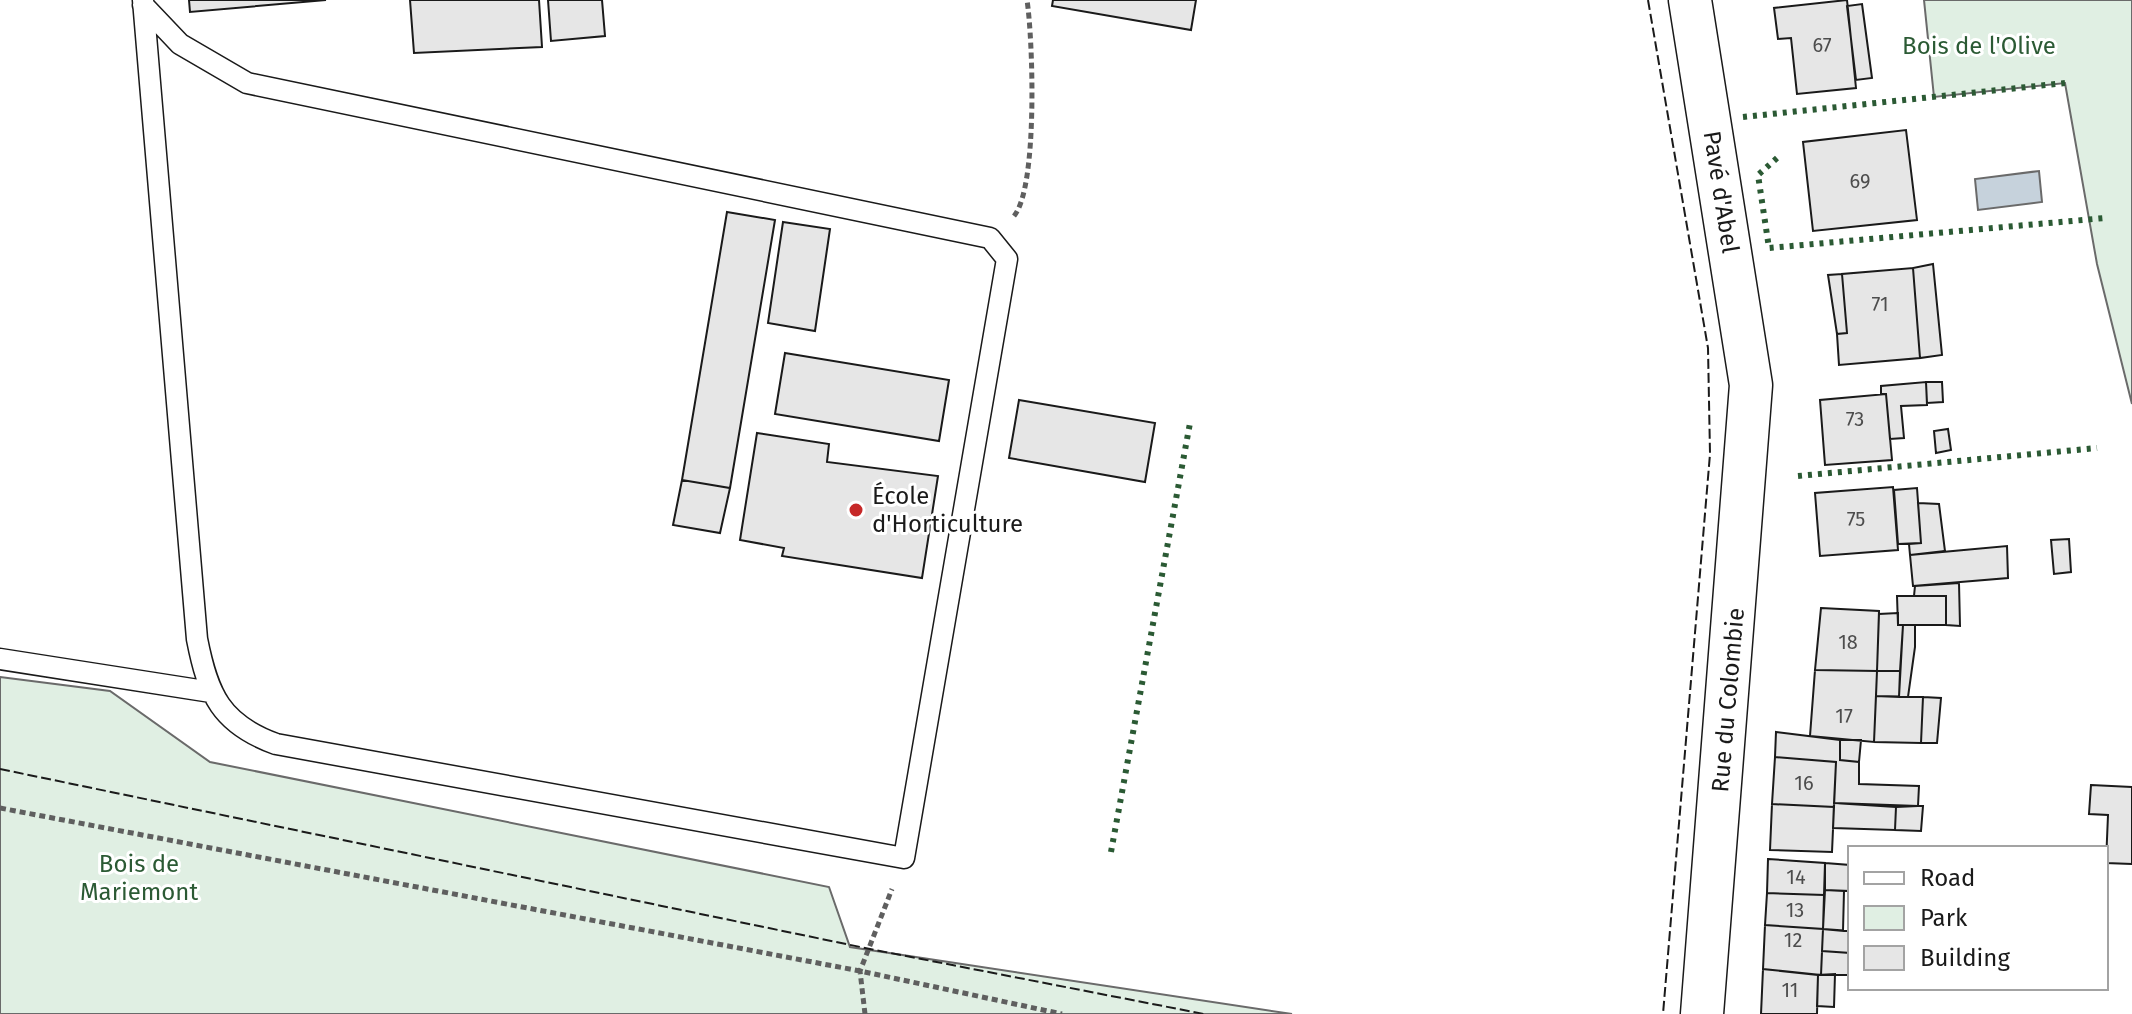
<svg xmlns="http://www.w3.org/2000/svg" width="2132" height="1014" viewBox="0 0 2132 1014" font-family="'Fira Sans',sans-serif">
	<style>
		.green { fill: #e0efe3; stroke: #6a6a6a; stroke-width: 2 }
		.water { fill: #c6d2dc; stroke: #6a6a6a; stroke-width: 2 }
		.building { fill: #e6e6e6; stroke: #1a1a1a; stroke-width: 2 }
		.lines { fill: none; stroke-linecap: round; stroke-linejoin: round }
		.lane-casing { stroke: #1a1a1a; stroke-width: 23 }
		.street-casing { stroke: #1a1a1a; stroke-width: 45 }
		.path { stroke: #5f5f5f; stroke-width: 5; stroke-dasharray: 6 4; stroke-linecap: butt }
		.lane { stroke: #fff; stroke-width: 20 }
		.street { stroke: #fff; stroke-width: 42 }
		.hedge { stroke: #2b5a34; stroke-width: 6; stroke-dasharray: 4 6; stroke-linecap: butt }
		.fence { stroke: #1a1a1a; stroke-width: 2; stroke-dasharray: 10 4; stroke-linecap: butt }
		.poi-dot { fill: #c62828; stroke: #fff; stroke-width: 3 }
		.labels { text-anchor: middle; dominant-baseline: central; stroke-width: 6; stroke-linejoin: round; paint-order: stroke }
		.number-label { font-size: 20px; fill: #4d4d4d }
		.park-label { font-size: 24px; fill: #2b5a34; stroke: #fff }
		.street-label { font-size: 24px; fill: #1a1a1a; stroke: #fff }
		.poi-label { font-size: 24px; fill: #1a1a1a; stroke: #fff; text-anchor: start }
	</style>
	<rect width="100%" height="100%" fill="#fff"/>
	<path class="green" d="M 1924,0 L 2132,0 L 2132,404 L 2097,264 L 2065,83 L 1934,97 Z
		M 0,677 L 110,691 L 210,762 L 829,887 L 850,947 L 1292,1014 L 0,1014 Z"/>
	<path class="water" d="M 2039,171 L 2042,202 L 1978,210 L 1975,179 Z"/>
	<path class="building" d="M 189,0 L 326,0 L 190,12 Z
		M 410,0 L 539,0 L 542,47 L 414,53 Z
		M 548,0 L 602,0 L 605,36 L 551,41 Z
		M 1053,0 L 1196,0 L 1191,30 L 1052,6 Z
		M 1847,0 L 1856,88 L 1797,94 L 1791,38 L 1778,39 L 1774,8 Z
		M 1862,4 L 1872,78 L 1856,80 L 1847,6 Z
		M 1906,130 L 1917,220 L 1813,231 L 1803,142 Z
		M 727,212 L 775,220 L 730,488 L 682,480 Z
		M 783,222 L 830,229 L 815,331 L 768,323 Z
		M 1933,264 L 1942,355 L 1920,358 L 1913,268 Z
		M 1913,268 L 1920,358 L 1839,365 L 1837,334 L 1847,333 L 1842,274 Z
		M 1842,274 L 1847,333 L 1837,334 L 1828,275 Z
		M 785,353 L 949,380 L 939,441 L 775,414 Z
		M 1926,382 L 1942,382 L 1943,402 L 1927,403 Z
		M 1926,382 L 1927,405 L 1901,406 L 1904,438 L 1890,439 L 1886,394 L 1881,394 L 1881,386 Z
		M 1886,394 L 1892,460 L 1825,465 L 1820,400 Z
		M 1019,400 L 1155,423 L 1145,482 L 1009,458 Z
		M 1948,429 L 1951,450 L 1936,453 L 1934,431 Z
		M 757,433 L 829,444 L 827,462 L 938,476 L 922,578 L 782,556 L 784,548 L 740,540 Z
		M 682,480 L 730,488 L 720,533 L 673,525 Z
		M 1893,487 L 1898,550 L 1820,556 L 1815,493 Z
		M 1917,488 L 1921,543 L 1898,544 L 1894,490 Z
		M 1918,503 L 1939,504 L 1945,551 L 1910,555 L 1909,544 L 1921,543 Z
		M 2069,539 L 2071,572 L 2054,574 L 2051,540 Z
		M 2007,546 L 2008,578 L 1913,586 L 1910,555 Z
		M 1959,583 L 1960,626 L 1946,625 L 1946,596 L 1914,596 L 1915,586 Z
		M 1897,596 L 1946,596 L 1946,625 L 1898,625 Z
		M 1821,608 L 1879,611 L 1877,671 L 1815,670 Z
		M 1898,613 L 1898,625 L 1903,625 L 1900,671 L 1877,671 L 1879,614 Z
		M 1903,625 L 1915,625 L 1915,647 L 1908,697 L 1899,697 Z
		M 1815,670 L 1877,671 L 1874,742 L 1810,736 Z
		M 1877,671 L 1900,671 L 1899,697 L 1876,696 Z
		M 1876,696 L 1923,697 L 1921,743 L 1874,742 Z
		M 1923,697 L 1941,698 L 1937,743 L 1921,743 Z
		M 1776,732 L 1840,740 L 1840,760 L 1859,762 L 1859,784 L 1919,786 L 1918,806 L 1834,803 L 1836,762 L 1775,757 Z
		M 1840,740 L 1861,740 L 1859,762 L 1840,760 Z
		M 1775,757 L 1836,762 L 1834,807 L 1772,804 Z
		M 2091,785 L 2132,787 L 2132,864 L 2106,863 L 2108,815 L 2089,814 Z
		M 1834,803 L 1896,807 L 1895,830 L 1833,828 Z
		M 1772,804 L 1834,807 L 1832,852 L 1770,850 Z
		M 1918,806 L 1923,806 L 1921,831 L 1895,830 L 1896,807 Z
		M 1768,859 L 1825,863 L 1824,895 L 1767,893 Z
		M 1825,863 L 1850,865 L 1850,891 L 1825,890 Z
		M 1825,890 L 1844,891 L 1843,931 L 1823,929 Z
		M 1767,893 L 1824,895 L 1823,929 L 1765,925 Z
		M 1765,925 L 1823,929 L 1821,975 L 1763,969 Z
		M 1823,929 L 1850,931 L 1850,953 L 1822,951 Z
		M 1822,951 L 1850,953 L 1850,975 L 1821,975 Z
		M 1763,969 L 1818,975 L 1817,1014 L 1761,1014 Z
		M 1835,974 L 1834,1007 L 1817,1006 L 1818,975 Z"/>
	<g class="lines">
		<defs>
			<path id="lane" d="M 143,0 L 197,639 C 208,695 221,724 276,744 L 904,858 L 1007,259 L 990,238 L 247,83 L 180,44 L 143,5
				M 0,659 L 211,692"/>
			<path id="street" d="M 1690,0 L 1751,385 L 1702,1014"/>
		</defs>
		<use href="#lane" class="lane-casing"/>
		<use href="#street" class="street-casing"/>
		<path class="path" d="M 1014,216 C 1038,187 1033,40 1027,0
			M 0,808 L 860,971 L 1062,1014
			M 865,1014 L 860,971 L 892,889"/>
		<use href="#lane" class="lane"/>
		<use href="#street" class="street"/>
		<path class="hedge" d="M 1743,117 L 2065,83
			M 1777,158 L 1758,175 L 1769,248 L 2105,218
			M 1798,476 L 2097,448
			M 1111,852 L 1190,423"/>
		<path class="fence" d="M 1648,0 L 1708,348 L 1710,454 L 1663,1014
			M 0,769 L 870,949 L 1204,1014"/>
	</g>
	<circle class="poi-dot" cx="856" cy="510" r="8"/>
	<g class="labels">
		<g class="number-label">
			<text x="1822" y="45">67</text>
			<text x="1860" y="181">69</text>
			<text x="1880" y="304">71</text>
			<text x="1855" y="419">73</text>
			<text x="1856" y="519">75</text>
			<text x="1848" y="642">18</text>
			<text x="1844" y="716">17</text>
			<text x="1804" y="783">16</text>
			<text x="1796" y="877">14</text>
			<text x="1795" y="910">13</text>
			<text x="1793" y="940">12</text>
			<text x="1790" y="990">11</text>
		</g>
		<g class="park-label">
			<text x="1979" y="46">Bois de l'Olive</text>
			<text x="139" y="864">Bois de<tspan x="139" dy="28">Mariemont</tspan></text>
		</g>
		<g class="street-label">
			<text transform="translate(1721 192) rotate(81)">Pavé d'Abel</text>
			<text transform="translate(1728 700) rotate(-85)">Rue du Colombie</text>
		</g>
		<g class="poi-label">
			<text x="872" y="496">École<tspan x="872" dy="28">d'Horticulture</tspan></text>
		</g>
	</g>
	<rect x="1848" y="846" width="260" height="144" fill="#ffffff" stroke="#a3a3a3" stroke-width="2"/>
	<rect x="1864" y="872" width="40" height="12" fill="#ffffff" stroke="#a3a3a3" stroke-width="2"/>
	<text x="1920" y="886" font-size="24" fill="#1a1a1a">Road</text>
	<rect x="1864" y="906" width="40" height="24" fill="#e0efe3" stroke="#a3a3a3" stroke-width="2"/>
	<text x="1920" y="926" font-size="24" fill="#1a1a1a">Park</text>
	<rect x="1864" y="946" width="40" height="24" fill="#e6e6e6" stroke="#a3a3a3" stroke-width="2"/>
	<text x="1920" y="966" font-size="24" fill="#1a1a1a">Building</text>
</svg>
